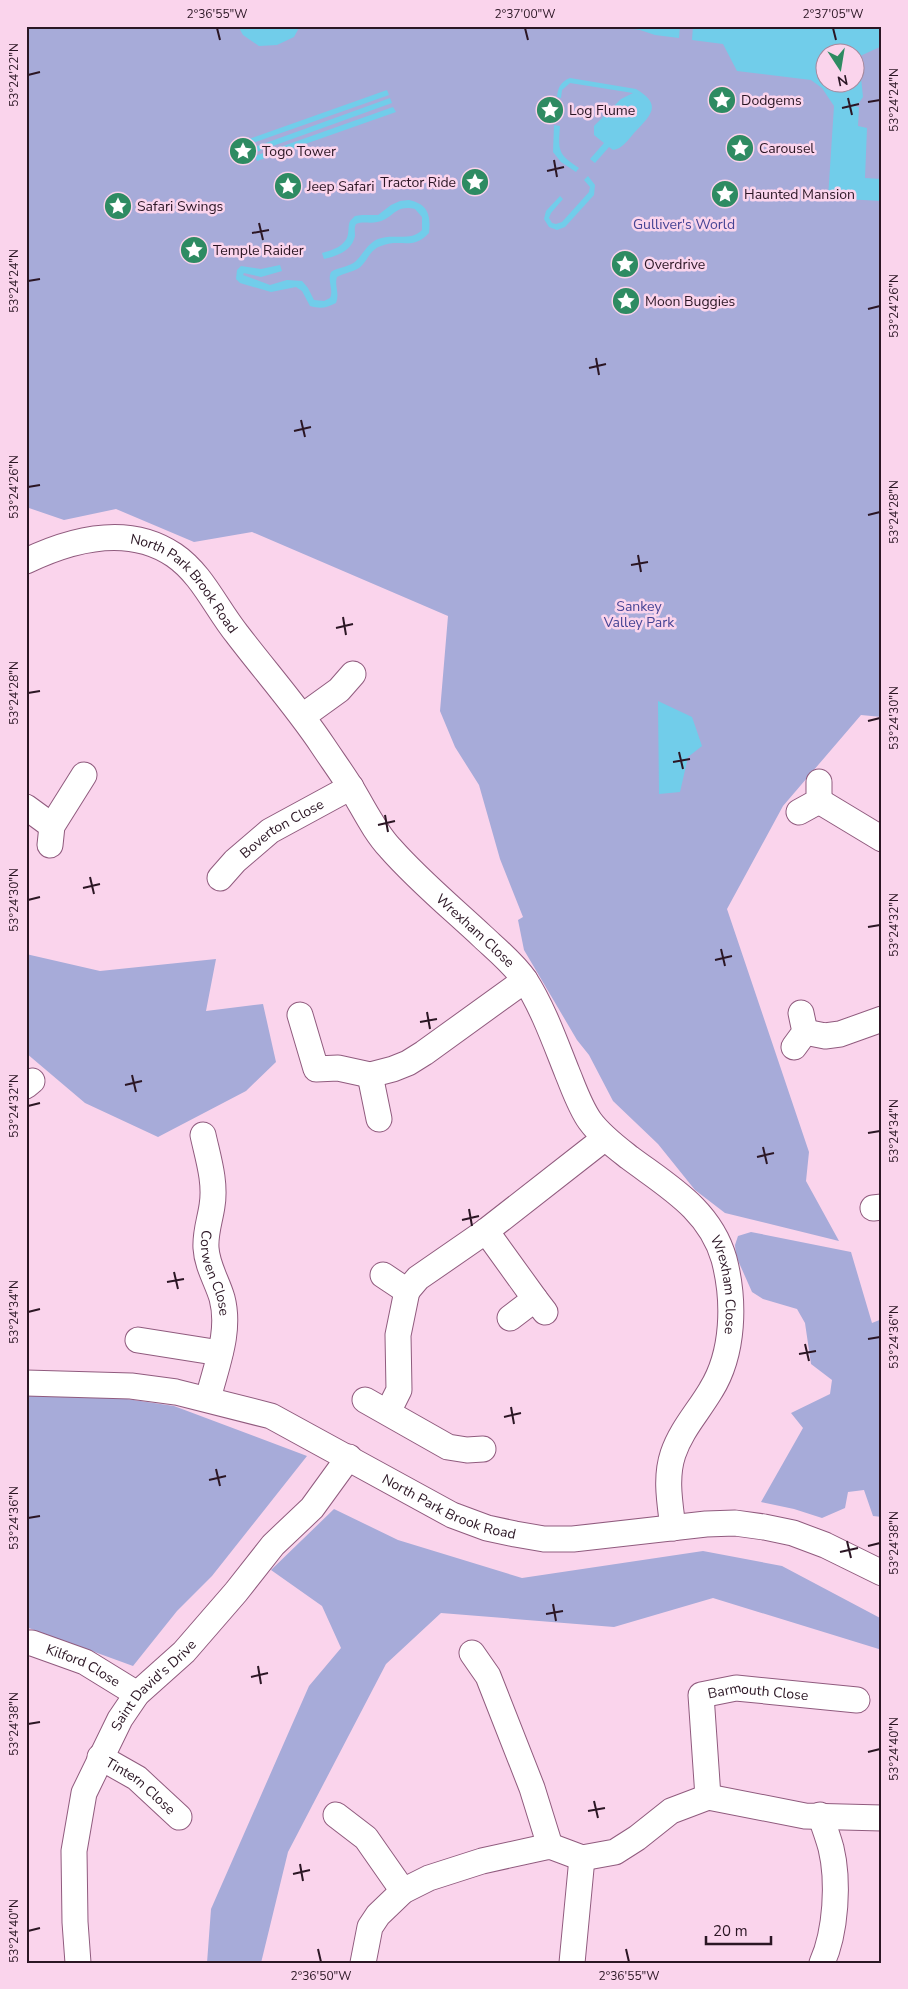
<svg xmlns="http://www.w3.org/2000/svg" width="908" height="1989" viewBox="0 0 908 1989" font-family="'Nunito Sans',sans-serif">
	<style>
		.green { fill: #a7abd9; fill-rule: evenodd }
		.water { fill: #71cdea; fill-rule: evenodd }
		.lines { fill: none; stroke-linecap: round; stroke-linejoin: round }
		.minor-casing { stroke: #905b7e; stroke-width: 27 }
		.minor { stroke: #fff; stroke-width: 25 }
		.ticks { fill: none; stroke: #2b1624; stroke-width: 2 }
		.labels { text-anchor: middle; dominant-baseline: central; stroke-width: 5; stroke-linejoin: round; paint-order: stroke }
		.poi-label { font-size: 14px; fill: #2b1624; stroke: #fad4ec; text-anchor: start }
		.park-label { font-size: 14px; fill: #464494; stroke: #fad4ec }
		.street-label { font-size: 14px; fill: #2b1624; stroke: #fad4ec }
		.neatline { fill: none; stroke: #2b1624; stroke-width: 2 }
		.ticks-label { font-size: 12px; text-anchor: middle; fill: #2b1624 }
	</style>
	<rect width="100%" height="100%" fill="#fad4ec"/>
	<path class="green" d="M 26,26 L 882,26 L 882,717 L 861,715 L 783,806 L 727,909 L 809,1152 L 806,1181 L 839,1241 L 725,1213 L 695,1190 L 658,1144 L 613,1101 L 589,1055 L 577,1040 L 524,950 L 518,920 L 523,917 L 500,859 L 479,785 L 455,747 L 440,711 L 448,616 L 252,532 L 194,542 L 116,509 L 64,520 L 26,507 ZM 826,52 L 856,52 L 856,82 L 826,82 Z
		M 26,954 L 100,971 L 216,959 L 206,1011 L 263,1004 L 276,1062 L 246,1091 L 158,1137 L 85,1103 L 26,1053 Z
		M 751,1232 L 851,1252 L 872,1323 L 882,1319 L 882,1517 L 873,1516 L 864,1490 L 848,1492 L 845,1508 L 822,1518 L 794,1509 L 761,1502 L 803,1428 L 791,1413 L 830,1394 L 832,1380 L 811,1364 L 805,1323 L 797,1309 L 763,1299 L 752,1292 L 736,1256 L 735,1245 L 738,1236 Z
		M 26,1384 L 174,1406 L 307,1456 L 212,1576 L 177,1611 L 133,1666 L 26,1627 Z
		M 334,1509 L 398,1540 L 522,1578 L 703,1551 L 782,1566 L 882,1619 L 882,1650 L 713,1598 L 614,1627 L 441,1613 L 386,1664 L 288,1852 L 261,1963 L 207,1963 L 211,1909 L 309,1686 L 341,1648 L 322,1606 L 271,1570 Z"/>
	<path class="water" d="M 238,26 L 300,26 L 294,37 L 277,45 L 259,46 L 243,35 Z
		M 614,26 L 680,26 L 679,38 L 655,35 L 640,30 Z
		M 693,26 L 882,26 L 882,46 L 858,57 L 863,71 L 861,78 L 863,97 L 856,107 L 859,107 L 858,126 L 867,128 L 865,178 L 881,179 L 881,201 L 828,198 L 834,106 L 822,88 L 811,80 L 737,71 L 723,44 L 692,40 ZM 826,52 L 856,52 L 856,82 L 826,82 Z
		M 570,78 L 636,89 C 663,105 651,115 634,133 C 628,140 622,149 613,150 L 609,147 L 595,163 L 590,159 L 604,143 L 594,135 L 594,126 L 621,99 L 633,93 L 570,83 L 562,90 L 561,98 L 557,97 C 558,88 560,82 570,78 Z
		M 387,90 L 389,95 L 250,144 L 249,139 Z
		M 390,98 L 392,103 L 253,153 L 252,148 Z
		M 393,107 L 396,112 L 257,161 L 255,156 Z
		M 554,125 L 560,126 C 558,151 558,154 579,168 L 576,172 L 561,162 L 553,152 Z
		M 588,176 L 595,185 L 594,195 L 565,227 L 557,230 L 549,227 L 544,219 L 546,211 L 560,196 L 563,199 L 551,213 L 549,218 L 552,223 L 556,224 L 562,222 L 589,192 L 590,187 L 584,180 Z
		M 409,200 C 428,204 431,215 429,233 C 412,251 401,238 381,246 C 369,250 368,261 359,268 C 353,272 344,273 337,277 C 334,286 340,292 336,303 C 326,308 321,309 310,306 L 302,291 L 296,287 L 271,292 L 240,283 L 236,279 L 237,270 L 241,266 L 261,269 L 280,265 L 282,271 L 261,277 L 244,273 L 243,275 L 270,285 L 287,280 L 302,281 L 308,288 L 314,300 L 324,301 L 330,298 C 334,290 327,281 331,272 C 338,267 350,267 356,261 C 364,253 367,244 378,239 C 392,233 411,242 422,230 L 422,217 L 415,209 C 394,204 394,219 377,222 C 370,224 363,221 356,224 C 354,228 355,231 355,236 C 352,251 337,256 324,259 L 322,253 C 333,250 346,246 348,234 C 349,229 348,226 350,221 L 355,216 L 362,215 L 378,215 L 391,205 L 400,201 Z
		M 658,701 L 692,717 L 702,746 L 688,757 L 680,792 L 659,794 Z"/>
	<g class="lines">
		<defs>
			<g id="minor">
				<path id="s1" d="M 26,561 C 72,539 128,524 174,555 C 202,574 216,608 237,634 C 266,672 297,707 323,746 C 333,761 344,776 353,791 C 365,811 375,832 390,848 C 418,880 452,908 483,937 C 497,950 514,964 525,980 C 543,1008 555,1042 567,1072 C 574,1089 580,1107 590,1121 C 601,1136 616,1147 630,1158 C 669,1187 710,1210 724,1259 C 735,1301 734,1353 711,1390 C 698,1412 681,1430 673,1454 C 665,1478 670,1503 673,1528"/>
				<path d="M 303,716 L 339,690 L 353,674"/>
				<path d="M 819,801 L 882,839"/>
				<path d="M 26,807 L 52,826"/>
				<path d="M 799,812 L 819,801 L 819,782"/>
				<path d="M 50,845 L 52,826 L 84,775"/>
				<path id="s2" d="M 220,878 L 235,861 L 270,831 L 351,787"/>
				<path d="M 300,1015 L 316,1069 L 338,1068 L 370,1075 L 393,1069 L 408,1063 L 424,1053 L 525,980"/>
				<path d="M 805,1032 L 825,1036 L 840,1034 L 882,1019"/>
				<path d="M 794,1047 L 805,1032 L 801,1013"/>
				<path d="M 370,1075 L 379,1119"/>
				<path d="M 26,1086 L 32,1081"/>
				<path id="s3" d="M 203,1135 C 208,1158 216,1182 212,1206 C 210,1220 205,1233 206,1248 C 207,1266 217,1281 222,1298 C 231,1332 216,1366 208,1399"/>
				<path d="M 873,1208 L 882,1207"/>
				<path d="M 486,1231 L 535,1299"/>
				<path d="M 383,1275 L 407,1291 L 398,1335 L 399,1390 L 388,1412"/>
				<path d="M 407,1291 L 418,1278 L 486,1231 L 605,1138"/>
				<path d="M 510,1318 L 535,1299 L 545,1312"/>
				<path d="M 138,1340 L 220,1353"/>
				<path id="s4" d="M 26,1383 L 131,1386 L 176,1392 L 271,1416 L 452,1515 L 487,1528 L 515,1534 L 544,1539 L 573,1539 L 706,1524 L 735,1523 L 764,1527 L 793,1533 L 825,1545 L 882,1573"/>
				<path d="M 365,1400 L 448,1447 L 467,1450 L 483,1449"/>
				<path id="s5" d="M 26,1643 L 32,1643 L 85,1662 L 137,1694"/>
				<path d="M 472,1653 L 488,1676 L 532,1788 L 550,1846"/>
				<path id="s6" d="M 100,1757 L 137,1778 L 179,1817"/>
				<path id="s7" d="M 708,1797 L 701,1695 L 736,1688 L 857,1700"/>
				<path d="M 336,1815 L 366,1838 L 403,1891"/>
				<path d="M 820,1815 C 824,1826 828,1837 831,1848 C 839,1881 836,1932 822,1963"/>
				<path id="s8" d="M 78,1963 L 75,1922 L 74,1851 L 84,1793 L 120,1719 L 137,1694 L 184,1652 L 236,1592 L 273,1545 L 312,1508 L 349,1457"/>
				<path d="M 363,1963 L 370,1927 L 378,1915 L 403,1891 L 429,1878 L 482,1861 L 550,1846 L 582,1858 L 615,1852 L 637,1838 L 671,1811 L 708,1797 L 805,1816 L 882,1818"/>
				<path d="M 572,1963 L 582,1858"/>
			</g>
		</defs>
		<use href="#minor" class="minor-casing"/>
		<use href="#minor" class="minor"/>
	</g>
	<path class="ticks" d="M 217,28 L 220,40M 525,28 L 528,40M 833,28 L 836,40M 28,75 L 40,72M 848,98 L 852,115M 868,102 L 880,100M 842,108 L 859,104M 554,160 L 557,177M 547,171 L 564,167M 259,223 L 263,240M 252,233 L 269,230M 28,281 L 40,279M 868,309 L 880,306M 596,358 L 599,375M 589,368 L 606,364M 301,420 L 305,437M 294,431 L 311,427M 28,487 L 40,485M 868,515 L 880,512M 638,555 L 641,572M 631,565 L 648,562M 343,617 L 346,635M 336,628 L 353,624M 28,693 L 40,691M 868,721 L 880,718M 679,752 L 683,769M 673,762 L 690,759M 385,815 L 388,832M 378,825 L 395,821M 90,877 L 94,894M 83,888 L 100,884M 28,900 L 40,897M 868,927 L 880,925M 721,949 L 725,966M 715,960 L 732,956M 427,1012 L 430,1029M 420,1022 L 437,1019M 132,1075 L 136,1092M 125,1085 L 142,1081M 28,1106 L 40,1103M 868,1133 L 880,1131M 763,1147 L 767,1164M 757,1157 L 774,1153M 469,1209 L 472,1226M 462,1220 L 479,1216M 174,1272 L 178,1289M 167,1282 L 184,1279M 28,1312 L 40,1309M 868,1339 L 880,1337M 805,1344 L 809,1361M 799,1354 L 816,1351M 511,1407 L 514,1424M 504,1417 L 521,1413M 216,1469 L 220,1486M 209,1480 L 226,1476M 28,1518 L 40,1516M 847,1541 L 851,1558M 868,1546 L 880,1543M 840,1552 L 858,1548M 553,1604 L 556,1621M 546,1614 L 563,1611M 258,1666 L 261,1684M 251,1677 L 268,1673M 28,1724 L 40,1722M 868,1752 L 880,1749M 594,1801 L 598,1818M 588,1811 L 605,1808M 300,1864 L 303,1881M 293,1874 L 310,1870M 28,1931 L 40,1928M 318,1949 L 321,1962M 626,1949 L 629,1962"/>
	<defs>
		<symbol id="sight-disc" viewBox="-11 -11 22 22"><circle r="9.5" fill="#2e8b62" stroke="#fad4ec"/><path d="M0-6L1.8-2.2L6-1.7L2.9 1.2L3.7 5.4L0 3.3L-3.7 5.4L-2.9 1.2L-6-1.7L-1.8-2.2Z" fill="#fff"/></symbol>
	</defs>
	<g fill-rule="evenodd">
		<use href="#sight-disc" x="706" y="84" width="32" height="32"/>
		<use href="#sight-disc" x="534" y="94" width="32" height="32"/>
		<use href="#sight-disc" x="724" y="132" width="32" height="32"/>
		<use href="#sight-disc" x="227" y="135" width="32" height="32"/>
		<use href="#sight-disc" x="459" y="166" width="32" height="32"/>
		<use href="#sight-disc" x="272" y="170" width="32" height="32"/>
		<use href="#sight-disc" x="709" y="178" width="32" height="32"/>
		<use href="#sight-disc" x="102" y="190" width="32" height="32"/>
		<use href="#sight-disc" x="178" y="234" width="32" height="32"/>
		<use href="#sight-disc" x="609" y="248" width="32" height="32"/>
		<use href="#sight-disc" x="610" y="285" width="32" height="32"/>
	</g>
	<g class="labels">
		<g class="poi-label">
			<text x="741" y="100">Dodgems</text>
			<text x="569" y="110">Log Flume</text>
			<text x="759" y="148">Carousel</text>
			<text x="262" y="151">Togo Tower</text>
			<text x="456" y="182" text-anchor="end">Tractor Ride</text>
			<text x="307" y="186">Jeep Safari</text>
			<text x="744" y="194">Haunted Mansion</text>
			<text x="137" y="206">Safari Swings</text>
			<text x="213" y="250">Temple Raider</text>
			<text x="644" y="264">Overdrive</text>
			<text x="645" y="301">Moon Buggies</text>
		</g>
		<g class="park-label">
			<text x="684" y="224">Gulliver's World</text>
			<text x="639" y="606">Sankey<tspan x="639" dy="16">Valley Park</tspan></text>
		</g>
		<g class="street-label">
			<text stroke="none"><textPath href="#s1" startOffset="181">North Park Brook Road</textPath></text>
			<text stroke="none"><textPath href="#s2" startOffset="80">Boverton Close</textPath></text>
			<text stroke="none"><textPath href="#s1" startOffset="639">Wrexham Close</textPath></text>
			<text stroke="none"><textPath href="#s3" startOffset="141">Corwen Close</textPath></text>
			<text stroke="none"><textPath href="#s1" startOffset="1086">Wrexham Close</textPath></text>
			<text stroke="none"><textPath href="#s4" startOffset="449">North Park Brook Road</textPath></text>
			<text stroke="none"><textPath href="#s5" startOffset="62">Kilford Close</textPath></text>
			<text stroke="none"><textPath href="#s8" startOffset="301">Saint David's Drive</textPath></text>
			<text stroke="none"><textPath href="#s7" startOffset="160">Barmouth Close</textPath></text>
			<text stroke="none"><textPath href="#s6" startOffset="50">Tintern Close</textPath></text>
		</g>
	</g>
	<rect width="908" height="1989" fill="none" stroke="#fad4ec" stroke-width="55"/>
	<g transform="translate(840 68) rotate(168)"><circle r="24" fill="#fad4ec" stroke="#a7889c"/>
	<path d="M0-4L9 19L0 12L-9 19Z" fill="#2e8b62"/>
	<text y="-8" font-size="14" font-weight="bold" text-anchor="middle" fill="#2b1624">N</text>
	</g>
	<path d="M706 1936v8h65v-8" fill="none" stroke="#2b1624" stroke-width="2.5"/>
	<text x="713" y="1936" font-size="15" fill="#2b1624" stroke="#fad4ec" stroke-width="4" paint-order="stroke">20 m</text>
	<rect x="28" y="28" width="852" height="1934" class="neatline"/>
	<g class="ticks-label">
		<text x="217" y="18">2°36'55"W</text>
		<text x="525" y="18">2°37'00"W</text>
		<text x="833" y="18">2°37'05"W</text>
		<text transform="translate(14 75) rotate(-90)" y="4">53°24'22"N</text>
		<text transform="translate(894 100) rotate(-90)" y="4">53°24'24"N</text>
		<text transform="translate(14 281) rotate(-90)" y="4">53°24'24"N</text>
		<text transform="translate(894 306) rotate(-90)" y="4">53°24'26"N</text>
		<text transform="translate(14 487) rotate(-90)" y="4">53°24'26"N</text>
		<text transform="translate(894 512) rotate(-90)" y="4">53°24'28"N</text>
		<text transform="translate(14 693) rotate(-90)" y="4">53°24'28"N</text>
		<text transform="translate(894 718) rotate(-90)" y="4">53°24'30"N</text>
		<text transform="translate(14 900) rotate(-90)" y="4">53°24'30"N</text>
		<text transform="translate(894 925) rotate(-90)" y="4">53°24'32"N</text>
		<text transform="translate(14 1106) rotate(-90)" y="4">53°24'32"N</text>
		<text transform="translate(894 1131) rotate(-90)" y="4">53°24'34"N</text>
		<text transform="translate(14 1312) rotate(-90)" y="4">53°24'34"N</text>
		<text transform="translate(894 1337) rotate(-90)" y="4">53°24'36"N</text>
		<text transform="translate(14 1518) rotate(-90)" y="4">53°24'36"N</text>
		<text transform="translate(894 1543) rotate(-90)" y="4">53°24'38"N</text>
		<text transform="translate(14 1724) rotate(-90)" y="4">53°24'38"N</text>
		<text transform="translate(894 1749) rotate(-90)" y="4">53°24'40"N</text>
		<text transform="translate(14 1931) rotate(-90)" y="4">53°24'40"N</text>
		<text x="321" y="1980">2°36'50"W</text>
		<text x="629" y="1980">2°36'55"W</text>
	</g>
</svg>
